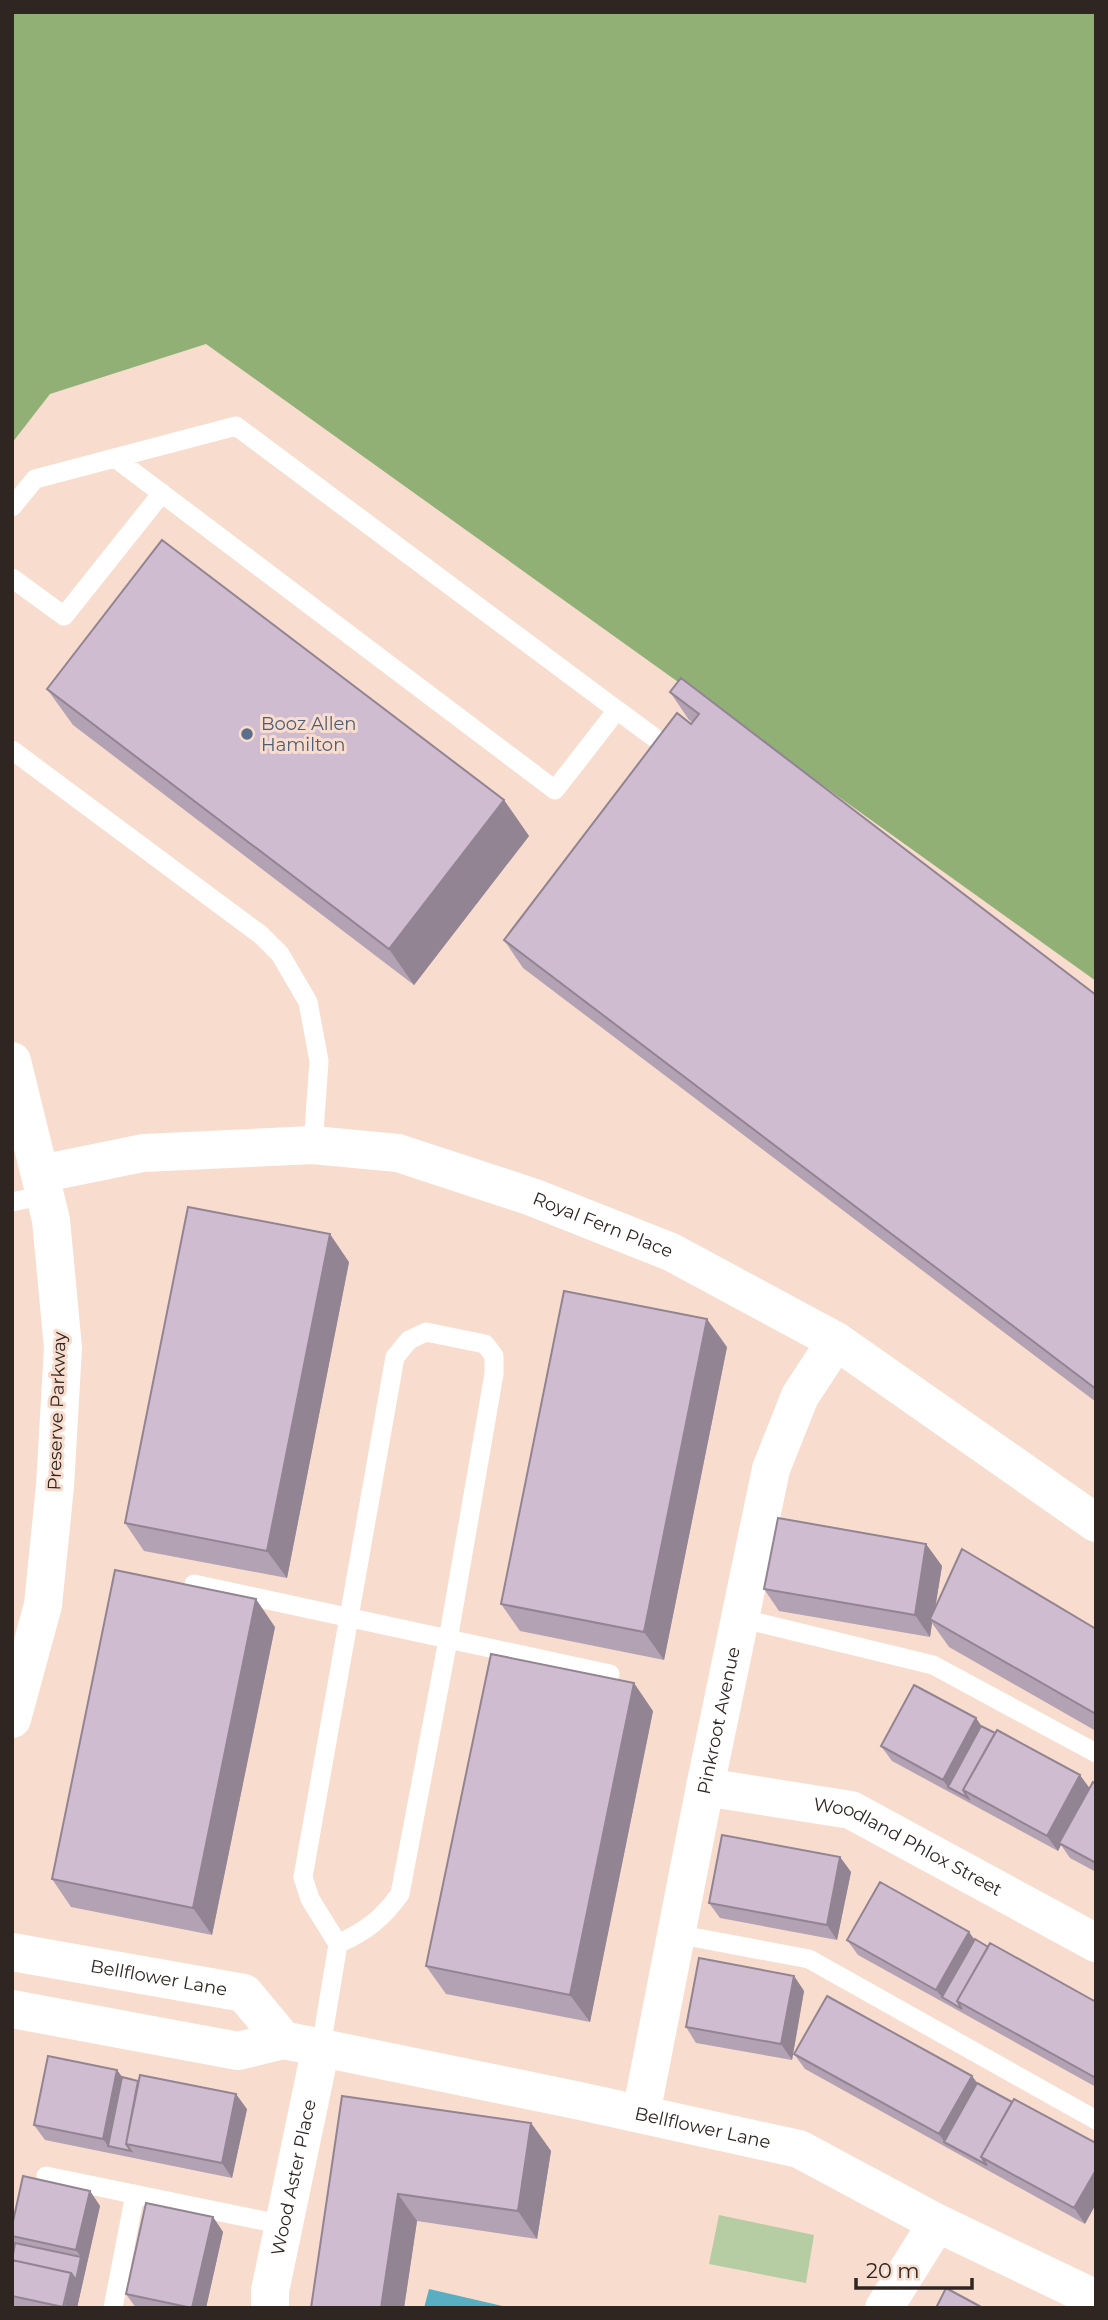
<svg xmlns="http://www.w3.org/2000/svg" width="1108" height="2320" viewBox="0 0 1108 2320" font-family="Montserrat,sans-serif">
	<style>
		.green { fill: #b6cda3 }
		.forest { fill: #91b076 }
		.water { fill: #59aec2 }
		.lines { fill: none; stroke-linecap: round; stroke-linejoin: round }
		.lane { stroke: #fff; stroke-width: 19 }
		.street { stroke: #fff; stroke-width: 38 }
		.secondary { stroke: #fff; stroke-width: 38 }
		.wall { fill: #b3a2b3 }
		.shaded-wall { fill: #928492 }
		.building { fill: #d0bcd0; stroke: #928492; stroke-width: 2 }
		.service-dot { fill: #5c6f8a; stroke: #f8ddcf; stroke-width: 2.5 }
		.labels { text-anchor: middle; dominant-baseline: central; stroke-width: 6; stroke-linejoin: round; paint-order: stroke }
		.service-label { font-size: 18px; fill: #4e5e75; stroke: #f8ddcf; text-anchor: start }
		.street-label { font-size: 18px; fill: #302621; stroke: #f8ddcf }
	</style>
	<rect width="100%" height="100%" fill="#f8ddcf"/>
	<path class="green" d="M 719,2215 L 814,2235 L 806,2283 L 709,2264 Z"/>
	<path class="forest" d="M 12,12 L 1096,12 L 1096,981 L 206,344 L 50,394 L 12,443 Z"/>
	<path class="water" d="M 429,2289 L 511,2308 L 424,2308 Z"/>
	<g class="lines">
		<path class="lane" d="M 12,507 L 35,479 L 236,426 L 617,710 L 555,790 L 115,458
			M 12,578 L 64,616 L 162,493
			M 617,710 L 678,755
			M 12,750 L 261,935 L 280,954 L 308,1002 L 319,1061 L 313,1145
			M 12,1202 L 45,1195
			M 194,1584 L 610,1674
			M 739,1618 L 933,1665 L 1096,1753
			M 676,1934 L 809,1959 L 1096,2120
			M 321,2047 L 338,1944 L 310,1899 L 303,1877 L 395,1357 L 409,1340 L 426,1332 L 485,1344 L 494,1356 L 494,1374 L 448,1640 L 400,1894 C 382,1919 366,1931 338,1944
			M 46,2176 L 284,2225
			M 113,2308 L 135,2194"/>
		<g class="street">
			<path id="s1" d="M 40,1174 L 143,1153 L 313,1145 L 398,1153 L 532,1197 L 671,1252 L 836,1341 L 1096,1523"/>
			<path id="s2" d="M 705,1787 L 851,1810 L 1096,1943"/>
			<path id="s3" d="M 12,1952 L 244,1993 L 283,2040"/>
			<path id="s4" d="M 12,2009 L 238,2051 L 283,2040 L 580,2101 L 799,2149 L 937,2223 L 1096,2299"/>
			<path id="s5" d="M 641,2114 L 705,1787 L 771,1469 L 800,1396 L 836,1341"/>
			<path id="s6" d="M 270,2308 L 270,2291 L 321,2047"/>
			<path d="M 884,2308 L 937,2223"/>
		</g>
		<path class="secondary" d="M 12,1061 L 51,1220 L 63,1348 L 55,1486 L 43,1605 L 12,1719"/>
	</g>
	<path class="wall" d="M 47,689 L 504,800 L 529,836 L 414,985 L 73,725 Z
		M 670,692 L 1096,995 L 1096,1402 L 523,968 L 504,940 L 692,722 L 689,720 Z
		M 349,1262 L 287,1578 L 144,1551 L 125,1523 Z
		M 727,1347 L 664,1660 L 520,1631 L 501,1604 Z
		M 926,1544 L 942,1566 L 935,1608 L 1096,1629 L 1096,1731 L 949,1647 L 932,1623 L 930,1637 L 779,1611 L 764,1589 Z
		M 275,1627 L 212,1935 L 71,1907 L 52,1879 Z
		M 653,1711 L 590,2022 L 446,1994 L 426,1966 Z
		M 976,1718 L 981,1726 L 1089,1788 L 1096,1784 L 1096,1872 L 1070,1858 L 1061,1845 L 1058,1851 L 892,1761 L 881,1746 Z
		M 840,1857 L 851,1872 L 837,1940 L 720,1918 L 709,1903 Z
		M 975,1939 L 1096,2002 L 1096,2087 L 858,1955 L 847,1940 Z
		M 794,1976 L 804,1991 L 792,2060 L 696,2043 L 686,2027 Z
		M 794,2054 L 972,2076 L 977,2083 L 1012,2102 L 1085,2224 L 805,2069 Z
		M 117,2070 L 122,2077 L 247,2109 L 232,2178 L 45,2140 L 34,2125 Z
		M 342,2096 L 531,2123 L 551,2151 L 537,2239 L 417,2221 L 404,2308 L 311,2308 Z
		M 90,2191 L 100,2206 L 77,2308 L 12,2308 L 12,2258 L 15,2243 L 12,2239 L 12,2226 Z
		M 213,2217 L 223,2232 L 206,2308 L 136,2308 L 126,2294 Z"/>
	<path class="shaded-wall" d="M 504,800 L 529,836 L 414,985 L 389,949 Z
		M 330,1234 L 349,1262 L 287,1578 L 267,1551 Z
		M 707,1319 L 727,1347 L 664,1660 L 644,1632 Z
		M 926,1544 L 942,1566 L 933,1621 L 930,1619 L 932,1623 L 930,1637 L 915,1615 Z
		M 256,1599 L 275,1627 L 212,1935 L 193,1908 Z
		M 634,1683 L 653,1711 L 590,2022 L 570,1995 Z
		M 976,1718 L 987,1734 L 948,1787 L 943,1780 Z
		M 1080,1775 L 1091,1790 L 1059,1843 L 1061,1845 L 1058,1851 L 1047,1836 Z
		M 840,1857 L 851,1872 L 837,1940 L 827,1925 Z
		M 969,1932 L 980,1947 L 942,1997 L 936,1990 Z
		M 794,1976 L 804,1991 L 792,2060 L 781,2044 Z
		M 117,2070 L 128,2085 L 108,2146 L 103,2139 Z
		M 972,2076 L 983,2091 L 944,2142 L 950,2150 L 939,2134 Z
		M 236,2094 L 247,2109 L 232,2178 L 222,2163 Z
		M 531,2123 L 551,2151 L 537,2239 L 518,2211 Z
		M 1096,2170 L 1096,2204 L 1085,2224 L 1074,2208 Z
		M 90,2191 L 100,2206 L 77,2308 L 64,2308 L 71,2273 L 81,2257 L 76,2250 Z
		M 398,2194 L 417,2221 L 404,2308 L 381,2308 Z
		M 213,2217 L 223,2232 L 206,2308 L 192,2308 Z"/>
	<path class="building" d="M 162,540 L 504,800 L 389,949 L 47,689 Z
		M 681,678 L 1096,995 L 1096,1389 L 504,940 L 677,713 L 691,724 L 699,714 L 670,692 Z
		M 188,1207 L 330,1234 L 267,1551 L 125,1523 Z
		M 564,1291 L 707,1319 L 644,1632 L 501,1604 Z
		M 778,1518 L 926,1544 L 915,1615 L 764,1589 Z
		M 962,1549 L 1096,1629 L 1096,1714 L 930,1619 Z
		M 115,1570 L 256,1599 L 193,1908 L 52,1879 Z
		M 491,1654 L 634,1683 L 570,1995 L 426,1966 Z
		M 914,1685 L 976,1718 L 943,1780 L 881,1746 Z
		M 981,1726 L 995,1733 L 963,1790 L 968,1798 L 948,1787 Z
		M 997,1730 L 1080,1775 L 1047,1836 L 963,1790 Z
		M 1093,1782 L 1096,1784 L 1096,1863 L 1059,1843 Z
		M 722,1835 L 840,1857 L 827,1925 L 709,1903 Z
		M 880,1882 L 969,1932 L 936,1990 L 847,1940 Z
		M 975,1939 L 988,1947 L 957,2001 L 962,2009 L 942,1997 Z
		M 990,1943 L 1096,2002 L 1096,2078 L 957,2001 Z
		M 699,1958 L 794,1976 L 781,2044 L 686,2027 Z
		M 827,1996 L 972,2076 L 939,2134 L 794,2054 Z
		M 48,2056 L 117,2070 L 103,2139 L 34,2125 Z
		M 140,2075 L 236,2094 L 222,2163 L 126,2144 Z
		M 122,2077 L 138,2081 L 126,2144 L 131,2151 L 108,2146 Z
		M 977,2083 L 1012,2102 L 981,2157 L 987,2165 L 944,2142 Z
		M 342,2096 L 531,2123 L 518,2211 L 398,2194 L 381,2308 L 311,2308 Z
		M 1014,2099 L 1096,2143 L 1096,2170 L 1074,2208 L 981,2157 Z
		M 23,2176 L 90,2191 L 76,2250 L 12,2236 L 12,2226 Z
		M 146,2203 L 213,2217 L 192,2308 L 126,2294 Z
		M 15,2243 L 81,2257 L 76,2280 L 71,2273 L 12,2260 Z
		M 12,2260 L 71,2273 L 63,2307 L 12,2296 Z
		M 946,2288 L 983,2308 L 936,2308 Z"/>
	<circle class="service-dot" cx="247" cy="734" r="7"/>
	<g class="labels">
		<g class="service-label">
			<text x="261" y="724">Booz Allen<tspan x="261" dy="21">Hamilton</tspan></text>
		</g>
		<g class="street-label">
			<text stroke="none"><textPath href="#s1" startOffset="578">Royal Fern Place</textPath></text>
			<text transform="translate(57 1411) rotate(-88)">Preserve Parkway</text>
			<text stroke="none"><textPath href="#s5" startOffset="401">Pinkroot Avenue</textPath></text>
			<text stroke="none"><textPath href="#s2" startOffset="214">Woodland Phlox Street</textPath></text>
			<text stroke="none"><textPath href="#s3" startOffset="149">Bellflower Lane</textPath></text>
			<text stroke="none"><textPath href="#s4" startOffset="705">Bellflower Lane</textPath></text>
			<text stroke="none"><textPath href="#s6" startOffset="133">Wood Aster Place</textPath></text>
		</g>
	</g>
	<rect width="1108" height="2320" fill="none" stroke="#302621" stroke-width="28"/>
	<path d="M856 2278v10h116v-10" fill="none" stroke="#302621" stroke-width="3.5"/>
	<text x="866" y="2278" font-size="21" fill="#302621" stroke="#f8ddcf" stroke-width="5" paint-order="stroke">20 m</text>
</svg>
